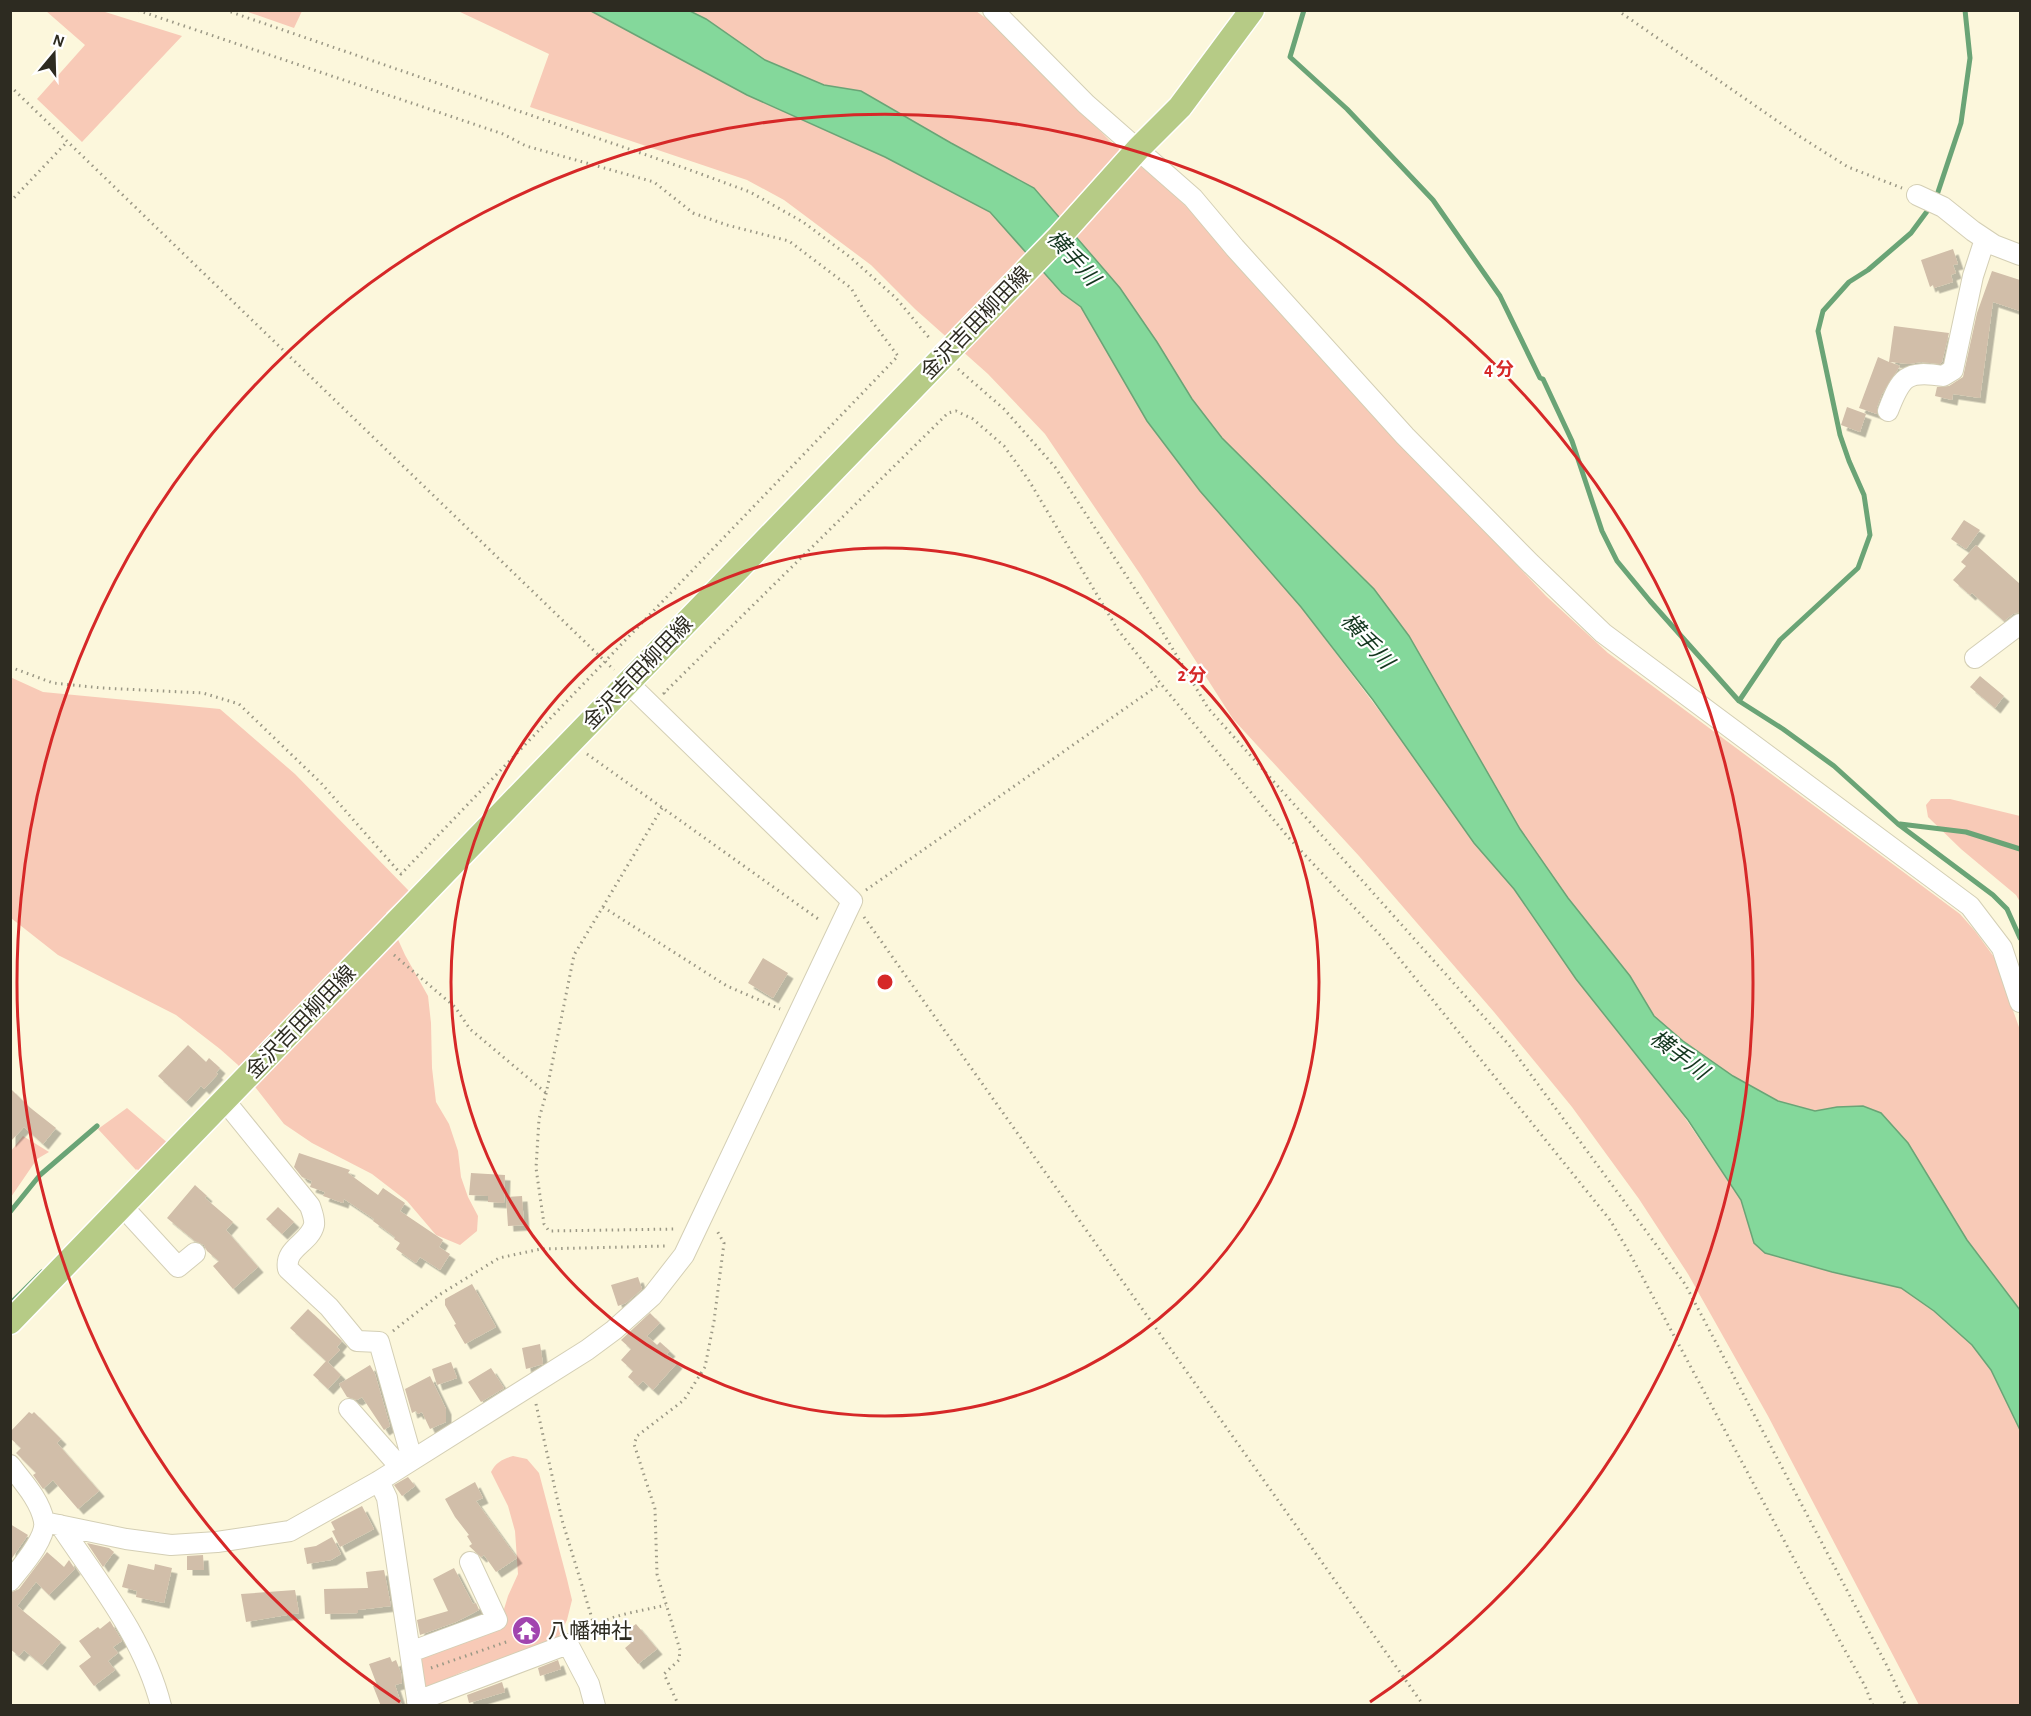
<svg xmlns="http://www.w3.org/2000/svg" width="2031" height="1716" viewBox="0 0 2031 1716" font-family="'Alegreya Sans','Noto Sans JP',sans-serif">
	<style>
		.green { fill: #f8cab7 }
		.water { fill: #84d89b; stroke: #6aa476; stroke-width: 1.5 }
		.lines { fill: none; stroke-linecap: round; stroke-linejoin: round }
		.stream { stroke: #6aa476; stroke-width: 5 }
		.building { fill: #d1bea9; filter: url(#shadow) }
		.minor-casing { stroke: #d4cfb5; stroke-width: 22 }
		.major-casing { stroke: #fff; stroke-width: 27 }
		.path { stroke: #9b9885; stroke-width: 3; stroke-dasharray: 1.5 4.5; stroke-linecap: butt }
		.minor { stroke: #fff; stroke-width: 20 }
		.major { stroke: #b6cb86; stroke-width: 24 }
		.ring { fill: none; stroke: #d62828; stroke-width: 3 }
		.labels { text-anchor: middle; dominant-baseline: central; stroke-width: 4.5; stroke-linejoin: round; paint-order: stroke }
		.street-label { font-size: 21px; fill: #2d2b21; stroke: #fff }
		.poi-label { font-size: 21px; fill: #2d2b21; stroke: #fff; text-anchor: start }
		.water-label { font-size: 22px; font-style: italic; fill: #13361e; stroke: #fff }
		.centre { fill: #d62828; stroke: #fff; stroke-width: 3 }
		.ring-label { font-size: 18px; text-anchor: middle; font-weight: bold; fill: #d62828; stroke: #fff; stroke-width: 4.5; stroke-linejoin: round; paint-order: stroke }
	</style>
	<defs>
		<filter id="shadow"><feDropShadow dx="5.5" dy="5.5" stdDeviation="0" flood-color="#0004"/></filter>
	</defs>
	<rect width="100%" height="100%" fill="#fcf7dc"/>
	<path class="green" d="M 46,11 L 102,11 L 182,36 L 82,142 L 37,99 L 85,45 Z
		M 245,11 L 302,11 L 294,28 Z
		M 458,11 L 591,11 L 747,95 L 885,157 L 990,212 L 1062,293 L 1081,307 L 1147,421 L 1200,491 L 1301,607 L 1514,889 L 1576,979 L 1683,1115 L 1741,1200 L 1754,1243 L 1832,1272 L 1901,1288 L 1934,1311 L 1972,1345 L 1991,1370 L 2020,1430 L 2020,1705 L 1919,1705 L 1768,1416 L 1688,1274 L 1639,1199 L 1572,1107 L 1494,1012 L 1359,856 L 1233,719 L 1140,574 L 1045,434 L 988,374 L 915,309 L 871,265 L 784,200 L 747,180 L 530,107 L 549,54 Z
		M 690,11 L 976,11 L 1002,30 L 1111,142 L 1168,189 L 1195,215 L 1426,469 L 1546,596 L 1608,653 L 1960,914 L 1975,931 L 1994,957 L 2020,1030 L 2020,1310 L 1967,1240 L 1908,1143 L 1881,1113 L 1863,1106 L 1837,1107 L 1816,1111 L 1778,1101 L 1733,1076 L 1683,1041 L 1654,1016 L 1630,976 L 1568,898 L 1520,829 L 1409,636 L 1374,589 L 1222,438 L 1192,399 L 1157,342 L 1120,288 L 1034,188 L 951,143 L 861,91 L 824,85 L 765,60 L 706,19 Z
		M 10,677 L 43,692 L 220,709 L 295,774 L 409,891 L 386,913 L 405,955 L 428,996 L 431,1023 L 432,1068 L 436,1102 L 449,1124 L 458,1151 L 461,1177 L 468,1197 L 478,1216 L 477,1231 L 460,1245 L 436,1235 L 407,1201 L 372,1174 L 312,1143 L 284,1124 L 238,1065 L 220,1049 L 176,1015 L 58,955 L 11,918 Z
		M 1931,799 L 1950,799 L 2020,816 L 2020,902 L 2016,895 L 1961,849 L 1928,817 L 1926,805 Z
		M 127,1108 L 169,1144 L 140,1173 L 137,1169 L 136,1170 L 98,1129 Z
		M 23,1136 L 49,1152 L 37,1159 L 11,1197 L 11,1151 Z
		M 513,1456 L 527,1459 L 539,1473 L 567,1579 L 572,1600 L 567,1620 L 556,1642 L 488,1666 L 464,1671 L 426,1689 C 419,1677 419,1666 424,1653 L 501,1619 L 508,1596 L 518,1574 L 515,1531 L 508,1506 L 491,1472 C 496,1462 503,1459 513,1456 Z"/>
	<path class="water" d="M 591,11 L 690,11 L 706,19 L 765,60 L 824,85 L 861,91 L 951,143 L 1034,188 L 1120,288 L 1157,342 L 1192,399 L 1222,438 L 1374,589 L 1409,636 L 1520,829 L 1568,898 L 1630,976 L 1654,1016 L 1683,1041 L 1733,1076 L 1778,1101 L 1815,1111 L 1837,1107 L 1863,1106 L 1881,1113 L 1908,1143 L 1967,1240 L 2020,1310 L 2020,1430 L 1991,1370 L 1972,1345 L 1934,1311 L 1901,1288 L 1832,1272 L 1765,1253 L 1754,1243 L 1741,1200 L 1688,1120 L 1576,979 L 1514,889 L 1474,843 L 1373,700 L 1301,607 L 1200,491 L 1147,421 L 1081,307 L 1062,293 L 990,212 L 885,157 L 747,95 Z"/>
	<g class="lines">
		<path class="stream" d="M 1304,10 L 1290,57 L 1347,109 L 1433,200 L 1500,296 L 1540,378 L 1543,379 L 1572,441 L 1602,531 L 1617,561 L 1650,601 L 1739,701 L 1783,729 L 1834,766 L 1898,824 L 1993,895 L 2007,909 L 2020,938
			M 1936,198 L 1961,123 L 1970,58 L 1965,10
			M 1739,701 L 1780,640 L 1858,568 L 1870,535 L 1864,495 L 1849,461 L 1840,435 L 1818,331 L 1823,311 L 1849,282 L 1868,270 L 1911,233 L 1931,206
			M 1900,824 L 1966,832 L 2020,849
			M 10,1212 L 40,1175 L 97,1126
			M 10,1304 L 42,1272"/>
	</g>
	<path class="building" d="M 1953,249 L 1958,264 L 1953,265 L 1956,273 L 1951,275 L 1953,282 L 1934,288 L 1933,285 L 1930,287 L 1921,260 Z
		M 1992,271 L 2020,280 L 2020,311 L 1993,302 L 1980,398 L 1953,394 L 1952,400 L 1935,396 L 1937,387 L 1949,386 L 1963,377 L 1977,313 Z
		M 1894,326 L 1949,333 L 1942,362 L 1940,364 L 1921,362 L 1909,364 L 1890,362 L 1900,366 L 1882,394 L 1877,407 L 1877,414 L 1859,408 L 1878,357 L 1889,362 Z
		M 1847,407 L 1866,414 L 1860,432 L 1841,425 Z
		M 1964,520 L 1980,530 L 1966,549 L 1951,539 Z
		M 1976,545 L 2020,584 L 2020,612 L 2013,614 L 2004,621 L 1972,593 L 1970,595 L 1953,580 L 1966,566 L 1961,562 Z
		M 1980,676 L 2004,696 L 1995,708 L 1970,687 Z
		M 763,958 L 788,973 L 773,998 L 748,983 Z
		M 188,1045 L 206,1062 L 209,1058 L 220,1068 L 216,1073 L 218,1074 L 204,1089 L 201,1086 L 186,1102 L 158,1076 Z
		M 10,1088 L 28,1106 L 56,1128 L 43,1144 L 24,1127 L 10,1142 Z
		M 299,1153 L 350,1170 L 348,1173 L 378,1195 L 383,1188 L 405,1203 L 400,1211 L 443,1240 L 439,1247 L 450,1254 L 440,1270 L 420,1257 L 416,1263 L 396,1249 L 400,1243 L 394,1239 L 395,1237 L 373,1221 L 374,1219 L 344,1199 L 343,1203 L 323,1196 L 325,1192 L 310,1187 L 312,1181 L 302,1177 L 294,1167 Z
		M 471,1173 L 505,1175 L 504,1203 L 488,1202 L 488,1196 L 469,1195 Z
		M 195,1185 L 207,1196 L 205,1198 L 233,1222 L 226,1230 L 258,1267 L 233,1289 L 213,1266 L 219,1261 L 207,1251 L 204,1245 L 195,1241 L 167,1218 Z
		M 522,1196 L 524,1225 L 508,1226 L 506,1197 Z
		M 278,1207 L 294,1222 L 282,1234 L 266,1219 Z
		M 638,1277 L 642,1289 L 626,1303 L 618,1306 L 611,1285 Z
		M 472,1284 L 496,1327 L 465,1344 L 454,1325 L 456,1324 L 445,1305 L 445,1299 Z
		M 308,1309 L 342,1341 L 337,1347 L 340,1350 L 328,1362 L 341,1375 L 328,1389 L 313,1375 L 326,1361 L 290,1328 Z
		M 650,1313 L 660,1323 L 647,1336 L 657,1345 L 660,1342 L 670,1351 L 667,1354 L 677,1363 L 653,1390 L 643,1381 L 638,1386 L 628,1377 L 633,1371 L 621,1360 L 631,1349 L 621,1340 Z
		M 540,1344 L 543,1364 L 526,1369 L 522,1348 Z
		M 451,1362 L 457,1378 L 437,1385 L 432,1369 Z
		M 370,1365 L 375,1374 L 390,1426 L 384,1430 L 362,1397 L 357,1400 L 347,1397 L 339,1384 Z
		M 491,1368 L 504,1388 L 481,1402 L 468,1382 Z
		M 430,1376 L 446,1409 L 446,1422 L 430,1429 L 422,1412 L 418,1414 L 416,1411 L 412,1413 L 405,1389 Z
		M 29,1412 L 32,1414 L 34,1412 L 61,1439 L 57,1443 L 99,1491 L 78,1509 L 53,1480 L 43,1489 L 33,1475 L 36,1473 L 16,1453 L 21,1448 L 10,1438 L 10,1432 Z
		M 408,1477 L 415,1486 L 402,1496 L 394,1485 Z
		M 475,1482 L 483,1498 L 476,1501 L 517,1558 L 496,1572 L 484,1555 L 481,1557 L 469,1546 L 472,1544 L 467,1536 L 469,1535 L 455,1517 L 445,1499 Z
		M 362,1506 L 374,1529 L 340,1547 L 332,1531 L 335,1530 L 331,1522 Z
		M 10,1524 L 28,1535 L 10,1561 Z
		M 332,1537 L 341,1554 L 331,1560 L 307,1564 L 304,1548 L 316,1546 Z
		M 87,1543 L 109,1548 L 114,1552 L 103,1567 Z
		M 47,1552 L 64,1567 L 69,1560 L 75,1569 L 49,1595 L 36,1582 L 17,1606 L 61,1642 L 42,1665 L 24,1650 L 19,1656 L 10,1649 L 10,1593 L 19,1589 Z
		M 203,1555 L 204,1570 L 187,1570 L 187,1556 Z
		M 128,1564 L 154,1570 L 155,1564 L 172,1568 L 164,1603 L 136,1597 L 137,1591 L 122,1587 Z
		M 454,1568 L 473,1604 L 476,1603 L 479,1610 L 456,1622 L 420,1635 L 417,1620 L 448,1611 L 433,1579 Z
		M 384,1570 L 391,1606 L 358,1610 L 358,1613 L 325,1614 L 324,1589 L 368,1588 L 366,1572 Z
		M 295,1590 L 299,1613 L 246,1622 L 241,1594 Z
		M 110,1621 L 122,1641 L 113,1647 L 118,1653 L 108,1661 L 115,1670 L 94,1686 L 79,1666 L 91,1657 L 79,1641 L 98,1627 L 100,1629 Z
		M 636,1624 L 657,1649 L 638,1664 L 625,1648 L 631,1643 L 623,1634 Z
		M 390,1657 L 392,1662 L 396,1660 L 401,1673 L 402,1683 L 395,1685 L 402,1706 L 381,1706 L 373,1686 L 377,1685 L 369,1664 Z
		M 558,1660 L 561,1669 L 540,1676 L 538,1668 Z
		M 502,1682 L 505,1692 L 469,1703 L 467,1695 Z"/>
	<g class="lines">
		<defs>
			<path id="minor" d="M 993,10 L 1086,104 L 1193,198 L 1235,248 L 1405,436 L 1530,563 L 1603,633 L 1970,906 L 2002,948 L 2020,1002
				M 1917,195 L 1943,207 L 1973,231 L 1994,245 L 2020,255
				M 1888,411 C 1901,377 1906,370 1943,376 L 1953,370 L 1973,276 L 1985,239
				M 1975,658 L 2020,624
				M 225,1101 L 310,1206 C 312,1212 315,1219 314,1225 C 310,1243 284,1248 288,1269 L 329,1307 L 357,1341 L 379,1342 L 412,1459
				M 123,1207 L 178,1267 L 195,1253
				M 349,1409 L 400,1467
				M 10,1465 C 23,1482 40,1500 44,1521 C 47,1538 21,1567 10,1581
				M 379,1481 L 387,1498 L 418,1706
				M 44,1522 L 126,1539 L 171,1545 L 217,1542 L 290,1531 L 379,1481 L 587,1350 L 614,1330 L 652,1296 L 684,1255 L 852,901 L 628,683
				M 60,1525 C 98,1582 144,1638 161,1706
				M 410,1652 L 497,1620 L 470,1562
				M 417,1701 L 568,1644 L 589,1684 L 595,1706"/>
			<path id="major" d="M 10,1322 L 1059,237 L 1138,149 L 1180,107 L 1252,10"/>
		</defs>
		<use href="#minor" class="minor-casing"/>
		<use href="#major" class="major-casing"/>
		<path class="path" d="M 225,10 L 690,170 L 750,192 L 803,222 L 850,257 L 896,298 L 931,340
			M 1617,10 L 1799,136 L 1848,167 L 1902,188
			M 10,86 L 614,670
			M 10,202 L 67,142
			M 958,369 L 1004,409 L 1055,467 L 1156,621 L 1208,708 L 1509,1045 L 1685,1284 L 1887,1666 L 1906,1706
			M 10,667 L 53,683 L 102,688 L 203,693 L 239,704 L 321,783 L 401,874 L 898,356 L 865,312 L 851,288 L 789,241 L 727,225 L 693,213 L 654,182 L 526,146 L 503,134 L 137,10
			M 665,694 L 664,693 L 948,413 L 956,411 L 973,419 L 1004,446 L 1028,479 L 1118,630 L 1161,684 L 1288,837 L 1382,937 L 1610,1220 L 1629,1252 L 1801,1572 L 1865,1686 L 1873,1706
			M 587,754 L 821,921
			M 662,808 L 574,955 L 546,1094 L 539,1119 L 536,1168 L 544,1224 L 549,1231 L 676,1229
			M 866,890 L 1160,684
			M 603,907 L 727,986 L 780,1009
			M 864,917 L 1424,1706
			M 394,955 L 455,1007 L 470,1029 L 546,1093
			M 393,1331 L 439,1295 L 499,1258 L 541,1249 L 666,1246
			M 536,1404 L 562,1520 L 594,1625
			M 581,1634 C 604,1615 638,1612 666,1605
			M 431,1668 L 509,1641
			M 679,1706 L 664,1674 L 679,1660 L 680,1650 L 657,1574 L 655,1509 L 634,1444 L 637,1436 L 684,1400 L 705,1367 L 714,1321 L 724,1243 L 716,1229"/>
		<use href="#minor" class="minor"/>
		<use href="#major" class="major"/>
	</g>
	<g class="ring">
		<circle cx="885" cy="982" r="434"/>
		<path d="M400 1702A868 868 0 1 1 1370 1702"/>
	</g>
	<defs>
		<symbol id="temple-disc" viewBox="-11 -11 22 22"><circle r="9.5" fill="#a145af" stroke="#fff"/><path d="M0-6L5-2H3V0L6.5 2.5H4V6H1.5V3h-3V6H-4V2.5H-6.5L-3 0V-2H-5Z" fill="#fff"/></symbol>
	</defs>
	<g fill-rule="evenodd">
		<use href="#temple-disc" x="510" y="1614" width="33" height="33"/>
	</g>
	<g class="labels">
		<g class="street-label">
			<text transform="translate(976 323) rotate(-46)">金沢吉田柳田線</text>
			<text transform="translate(638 673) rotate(-46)">金沢吉田柳田線</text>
			<text transform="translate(301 1022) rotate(-46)">金沢吉田柳田線</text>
		</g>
		<g class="poi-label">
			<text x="548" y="1631">八幡神社</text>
		</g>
		<g class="water-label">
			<text transform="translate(1073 258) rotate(48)">横手川</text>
			<text transform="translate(1367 641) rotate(48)">横手川</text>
			<text transform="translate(1679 1055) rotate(37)">横手川</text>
		</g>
	</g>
	<circle cx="885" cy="982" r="9" class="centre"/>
	<g class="ring-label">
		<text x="1499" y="375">4 分</text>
		<text x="1192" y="681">2 分</text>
	</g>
	<rect width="2031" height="1716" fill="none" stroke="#2d2b21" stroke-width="24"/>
	<g transform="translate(54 54) rotate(19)" stroke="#ffffff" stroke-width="4.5" paint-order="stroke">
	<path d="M0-4.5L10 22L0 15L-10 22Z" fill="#2d2b21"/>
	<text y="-9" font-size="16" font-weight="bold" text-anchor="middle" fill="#2d2b21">N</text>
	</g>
</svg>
